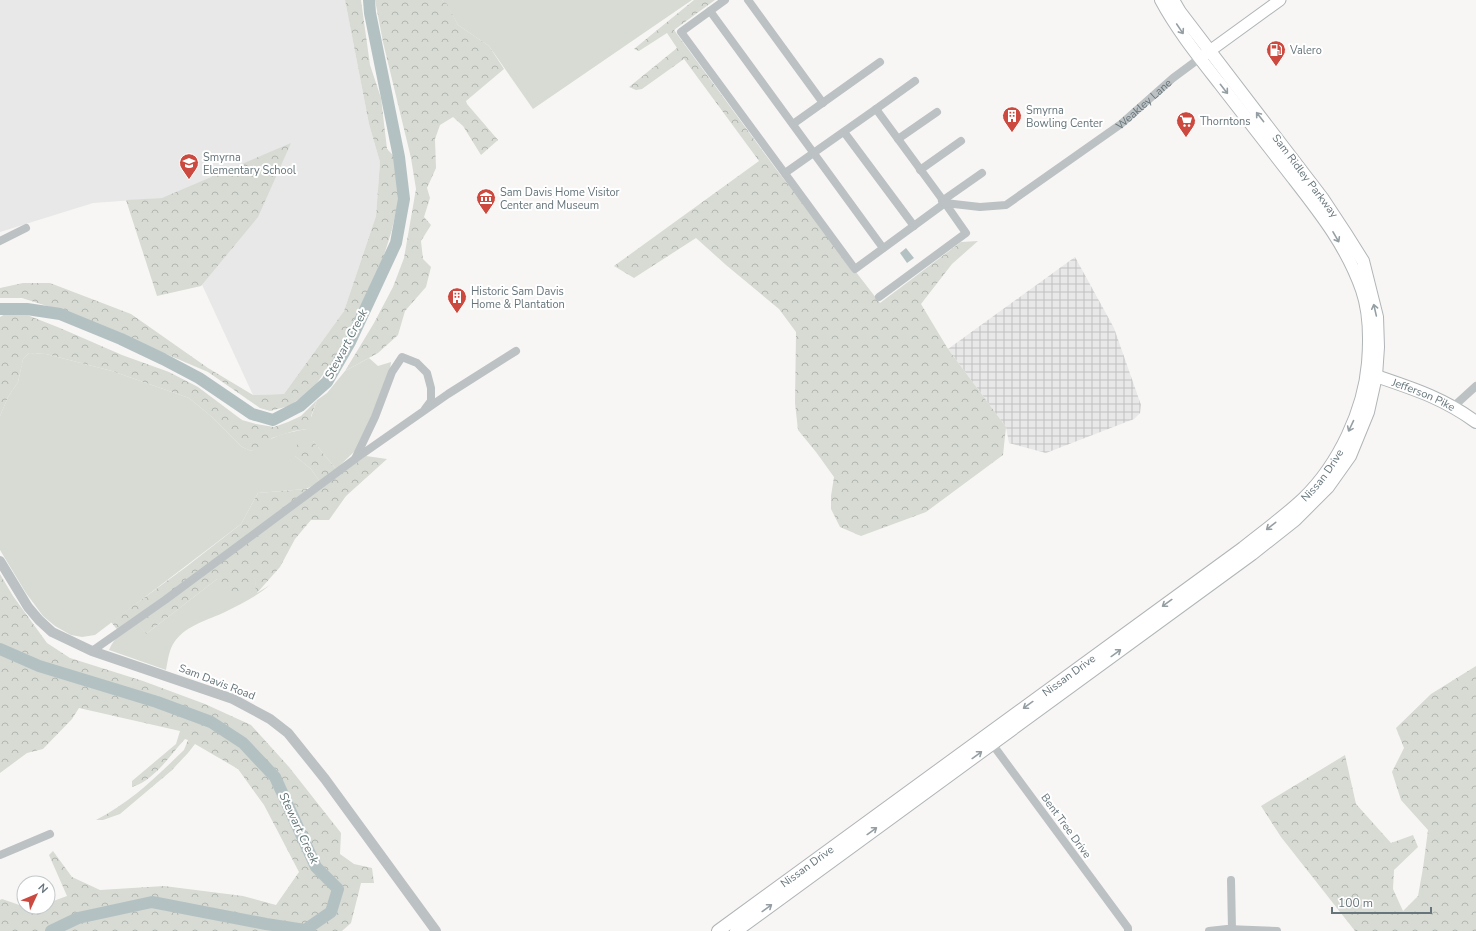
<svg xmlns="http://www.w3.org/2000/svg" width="1476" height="931" viewBox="0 0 1476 931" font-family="'Nunito Sans',sans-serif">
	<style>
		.built { fill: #e7e8e7 }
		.industrial { fill: url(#industrial-grid) }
		.grass { fill: #d7dbd4 }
		.forest { fill: url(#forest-crowns) }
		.water { fill: #b4c1c3 }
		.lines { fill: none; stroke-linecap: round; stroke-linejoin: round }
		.river { stroke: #b4c1c3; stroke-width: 12 }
		.secondary-casing { stroke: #afb5b8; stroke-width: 13 }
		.primary-casing { stroke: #b0b5b7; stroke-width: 14 }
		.minor { stroke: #bcc1c3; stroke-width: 8 }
		.tertiary { stroke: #bcc1c3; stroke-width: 10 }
		.secondary { stroke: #fff; stroke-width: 11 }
		.primary { stroke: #fff; stroke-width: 12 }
		.oneway { stroke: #949ea3 }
		.labels { text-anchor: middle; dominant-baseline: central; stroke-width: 4; stroke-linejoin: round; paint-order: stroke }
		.poi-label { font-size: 11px; fill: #66757b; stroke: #fff; text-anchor: start }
		.street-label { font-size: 11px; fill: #66757b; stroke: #fff }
		.water-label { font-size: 12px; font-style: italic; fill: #607476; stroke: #fff }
	</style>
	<defs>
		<pattern id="industrial-grid" width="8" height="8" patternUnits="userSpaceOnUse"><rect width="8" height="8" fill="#e7e8e7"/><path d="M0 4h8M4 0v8" fill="none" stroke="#bfc1c0"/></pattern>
		<pattern id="forest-crowns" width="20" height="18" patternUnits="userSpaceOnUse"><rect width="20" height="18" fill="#d7dbd4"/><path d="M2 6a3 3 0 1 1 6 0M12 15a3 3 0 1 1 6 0" fill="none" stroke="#b2b6b1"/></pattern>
	</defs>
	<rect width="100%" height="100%" fill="#f7f6f4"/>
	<path class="built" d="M 0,0 L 345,0 L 369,124 L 380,162 L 376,216 L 344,311 L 284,394 L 253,395 L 162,198 L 93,203 L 0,232 Z"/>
	<path class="industrial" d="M 1075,257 L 1114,328 L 1141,405 L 1140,413 L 1134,419 L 1046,453 L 1009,443 L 1006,427 L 948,349 Z"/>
	<path class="grass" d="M 442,0 L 692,0 L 533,109 L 489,46 L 458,25 L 447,5 Z
		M 29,353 L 46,354 L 112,371 L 189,398 L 212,417 L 242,447 L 251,451 C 259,448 265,441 273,438 C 283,433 296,431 307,429 L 317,400 L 327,393 L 345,371 L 369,358 L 378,366 L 391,362 L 390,370 L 371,420 L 355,451 L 336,469 L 313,441 L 295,456 L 311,469 L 320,482 L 306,489 L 258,493 L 241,524 L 95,635 L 82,637 L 71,635 L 55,626 L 43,616 L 26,593 L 0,550 L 0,416 L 8,397 L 18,382 L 23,359 Z
		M 217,579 L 255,579 L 257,593 L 270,585 C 257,596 241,604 225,612 C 208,620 187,625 175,641 C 169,649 168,660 166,670 L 109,650 C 114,637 125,630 136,621 L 146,634 Z"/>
	<path class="forest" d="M 345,0 L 361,0 L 370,65 L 381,98 L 387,149 L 396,158 L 396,166 L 400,195 L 391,233 L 384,255 L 351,335 L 312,390 L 289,406 L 270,411 L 260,408 L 208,372 L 75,315 L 22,298 L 0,298 L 0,288 L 23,283 L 50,283 L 131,314 L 208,368 L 253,395 L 284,394 L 344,311 L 376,216 L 380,162 L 369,124 Z
		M 375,0 L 442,0 L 447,4 L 458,25 L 489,46 L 504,69 L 466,101 L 467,104 L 498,140 L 481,155 L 463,126 L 453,117 L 440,125 L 435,139 L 436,168 L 427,188 L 430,198 L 424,217 L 431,225 L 421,241 L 423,259 L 431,267 L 426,287 L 405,311 L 398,335 L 378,353 L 345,371 L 374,323 L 393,287 L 404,258 L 416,189 L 411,158 L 383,42 Z
		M 694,0 L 715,0 L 674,30 L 776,169 L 880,303 L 961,242 L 978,241 L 952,264 L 921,304 L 948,349 L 1006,427 L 1003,455 L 926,512 L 861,536 L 840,527 L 831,509 L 831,496 L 834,477 L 816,452 L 798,430 L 795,403 L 796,332 L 779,309 L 726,265 L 696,238 L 634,278 L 614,266 L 759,161 L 684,59 L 642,89 L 636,90 L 629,87 L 677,48 L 667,33 L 639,51 L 634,49 Z
		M 291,143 L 258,217 L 201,286 L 157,296 L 126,200 L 162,198 Z
		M 7,313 L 22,313 L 60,328 L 122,355 L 169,372 L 198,387 L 242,420 L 256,424 L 274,427 L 288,422 L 301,416 L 317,400 L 311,416 L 313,423 L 307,429 L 294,431 L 272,438 L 259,448 L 251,451 L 242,447 L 212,417 L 189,398 L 112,371 L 46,354 L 29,353 L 23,359 L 18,382 L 8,397 L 0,416 L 0,317 Z
		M 301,440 L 313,441 L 336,469 L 320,482 L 311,469 L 295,456 L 294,448 Z
		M 366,456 L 387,459 L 346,496 L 329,520 L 311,520 L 295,539 L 280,567 L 256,594 L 255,580 L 235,604 L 217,579 L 146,634 L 136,622 L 120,633 L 111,622 L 186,567 L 241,524 L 258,493 L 306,489 L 315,490 Z
		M 0,574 L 13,596 L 47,643 L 70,658 L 143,681 L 205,704 L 251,725 L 289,767 L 341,833 L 340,854 L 354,864 L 372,868 L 374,883 L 361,883 L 351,923 L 342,931 L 0,931 L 0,900 L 2,899 L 31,909 L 37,907 L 48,907 L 48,903 L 67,896 L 49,855 L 53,851 L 72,877 L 100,890 L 164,886 L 243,896 L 276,905 L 299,872 L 264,805 L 238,769 L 195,744 L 188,753 L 171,771 L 120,814 L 103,820 L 96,820 C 131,802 156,777 184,750 L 188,740 L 185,739 C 170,755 155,780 132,787 L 132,781 L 176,744 L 180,731 L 79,708 L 72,719 L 43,749 L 27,753 L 0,773 Z
		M 1476,666 L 1476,931 L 1355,931 L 1281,837 L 1261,806 L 1345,755 L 1356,804 L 1391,843 L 1413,835 L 1418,847 L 1394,870 L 1393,889 L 1403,911 L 1418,896 L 1423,868 L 1428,830 L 1401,800 L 1392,772 L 1404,748 L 1396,728 L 1431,694 Z"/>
	<path class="water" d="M 906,248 L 914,258 L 907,263 L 900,253 Z"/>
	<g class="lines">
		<path class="river" d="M 0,309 L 27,309 L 60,314 L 121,339 L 163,359 L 199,378 L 252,414 L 273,420 L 300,406 L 327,382 L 350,342 L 396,243 L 404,199 L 399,157 L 370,13 L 369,0
			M 0,649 L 39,666 L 157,702 L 211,722 L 243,743 L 275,777 L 316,867 L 338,889 L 331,912 L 305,930 L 266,924 L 152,902 L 78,918 L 51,931"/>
		<defs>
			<path id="secondary" d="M 1200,58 L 1280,0"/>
			<g id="primary">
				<path id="s2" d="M 1368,375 L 1376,376 C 1414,389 1443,398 1476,422"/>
				<path id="s3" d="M 718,931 L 1243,548 C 1263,532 1285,516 1304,498 C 1339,464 1364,410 1368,363 C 1370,339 1370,313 1362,290 C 1347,247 1321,214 1293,178 C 1269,147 1244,115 1220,84 C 1199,57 1177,30 1161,0"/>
				<path d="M 736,931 L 1252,554 L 1295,520 L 1328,487 L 1350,456 L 1368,412 L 1376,376 L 1378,347 L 1377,317 L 1363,261 L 1346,234 L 1323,199 L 1180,12 L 1173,0"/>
			</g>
		</defs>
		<use href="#secondary" class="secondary-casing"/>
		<use href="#primary" class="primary-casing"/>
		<g class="minor">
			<path d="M 725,0 L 681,32 L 855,269 L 945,203 L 966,233 L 879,297"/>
			<path d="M 748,0 L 823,103"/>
			<path d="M 710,11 L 883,248"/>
			<path d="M 876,109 L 915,81"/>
			<path d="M 793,124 L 880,62"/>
			<path d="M 844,132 L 914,226"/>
			<path d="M 898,139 L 937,112"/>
			<path d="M 920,170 L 961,141"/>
			<path id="s1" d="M 785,173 L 876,109 L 945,203 L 980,207 L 1006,205 L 1121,124 L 1173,78 L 1200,58"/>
			<path d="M 942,201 L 982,173"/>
			<path d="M 0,241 L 26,228"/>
			<path d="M 1453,407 L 1476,386"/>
			<path d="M 425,409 L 431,401 L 431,388 L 427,373 L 417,363 L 402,357 L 392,372 L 375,417 L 355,459 L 448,394 L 516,351"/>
			<path d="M 92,651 L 165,600 L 355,459"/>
			<path d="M 990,741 L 1128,928 L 1128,931"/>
			<path d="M 0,855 L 50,834"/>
			<path d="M 1231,880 L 1232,930"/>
			<path d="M 1209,931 L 1227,929 L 1277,931"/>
		</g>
		<path class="tertiary" d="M 0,561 L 28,607 L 39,620 L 52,632 L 92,651 L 233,699 L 270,719 L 288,733 L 325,779 L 436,931"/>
		<use href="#secondary" class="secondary"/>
		<use href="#primary" class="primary"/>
	</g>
	<defs><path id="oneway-shaft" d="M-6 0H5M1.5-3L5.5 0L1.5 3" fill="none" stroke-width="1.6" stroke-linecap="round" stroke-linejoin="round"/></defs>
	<g class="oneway">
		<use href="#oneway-shaft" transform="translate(1180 29) rotate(56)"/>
		<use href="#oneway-shaft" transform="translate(1224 89) rotate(52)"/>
		<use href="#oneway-shaft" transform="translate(1260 117) rotate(-128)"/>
		<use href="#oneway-shaft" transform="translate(1336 237) rotate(60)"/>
		<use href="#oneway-shaft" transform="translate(1375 310) rotate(-103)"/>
		<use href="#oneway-shaft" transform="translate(1351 426) rotate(115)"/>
		<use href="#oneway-shaft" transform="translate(1271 526) rotate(142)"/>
		<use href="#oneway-shaft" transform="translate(1167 603) rotate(144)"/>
		<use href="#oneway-shaft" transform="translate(1116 653) rotate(-36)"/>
		<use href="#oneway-shaft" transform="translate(1028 705) rotate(144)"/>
		<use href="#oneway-shaft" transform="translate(977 755) rotate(-36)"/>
		<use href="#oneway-shaft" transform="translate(872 831) rotate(-36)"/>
		<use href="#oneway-shaft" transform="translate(767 908) rotate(-36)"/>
	</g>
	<defs>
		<symbol id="fuel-pin" viewBox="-11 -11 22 30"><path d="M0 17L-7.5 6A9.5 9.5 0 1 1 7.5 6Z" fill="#cc493f" stroke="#fff"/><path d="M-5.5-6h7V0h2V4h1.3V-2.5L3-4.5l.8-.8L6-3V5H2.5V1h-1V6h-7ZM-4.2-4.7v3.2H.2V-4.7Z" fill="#fff"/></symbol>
		<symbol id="building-pin" viewBox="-11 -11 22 30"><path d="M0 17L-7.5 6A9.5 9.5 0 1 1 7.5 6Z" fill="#cc493f" stroke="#fff"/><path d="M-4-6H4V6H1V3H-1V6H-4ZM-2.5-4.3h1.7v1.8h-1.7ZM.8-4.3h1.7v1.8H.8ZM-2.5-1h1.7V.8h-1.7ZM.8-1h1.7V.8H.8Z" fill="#fff"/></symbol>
		<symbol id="supermarket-pin" viewBox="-11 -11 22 30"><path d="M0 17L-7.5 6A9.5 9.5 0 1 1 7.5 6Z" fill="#cc493f" stroke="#fff"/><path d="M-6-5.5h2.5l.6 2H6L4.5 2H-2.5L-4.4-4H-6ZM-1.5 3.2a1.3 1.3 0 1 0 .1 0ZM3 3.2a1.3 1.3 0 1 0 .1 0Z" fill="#fff"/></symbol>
		<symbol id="school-pin" viewBox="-11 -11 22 30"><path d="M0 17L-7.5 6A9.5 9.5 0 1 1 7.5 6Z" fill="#cc493f" stroke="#fff"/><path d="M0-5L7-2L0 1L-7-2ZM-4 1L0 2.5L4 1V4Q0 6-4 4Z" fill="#fff"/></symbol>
		<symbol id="museum-pin" viewBox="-11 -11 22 30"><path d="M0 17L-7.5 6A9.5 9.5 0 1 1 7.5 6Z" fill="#cc493f" stroke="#fff"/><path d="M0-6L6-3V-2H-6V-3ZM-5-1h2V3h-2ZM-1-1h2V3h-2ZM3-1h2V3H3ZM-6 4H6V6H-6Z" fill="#fff"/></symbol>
	</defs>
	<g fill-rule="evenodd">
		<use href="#fuel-pin" x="1265" y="39" width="22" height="30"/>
		<use href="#building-pin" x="1001" y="105" width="22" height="30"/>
		<use href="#supermarket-pin" x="1175" y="110" width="22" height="30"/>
		<use href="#school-pin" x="178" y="152" width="22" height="30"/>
		<use href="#museum-pin" x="475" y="187" width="22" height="30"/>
		<use href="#building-pin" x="446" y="286" width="22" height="30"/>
	</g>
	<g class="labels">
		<g class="poi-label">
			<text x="1290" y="50">Valero</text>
			<text x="1026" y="110">Smyrna<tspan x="1026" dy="13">Bowling Center</tspan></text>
			<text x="1200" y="121">Thorntons</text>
			<text x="203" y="157">Smyrna<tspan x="203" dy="13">Elementary School</tspan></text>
			<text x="500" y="192">Sam Davis Home Visitor<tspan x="500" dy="13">Center and Museum</tspan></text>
			<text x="471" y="291">Historic Sam Davis<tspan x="471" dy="13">Home &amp; Plantation</tspan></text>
		</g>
		<g class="street-label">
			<text stroke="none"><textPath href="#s1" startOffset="460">Weakley Lane</textPath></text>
			<text transform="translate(1305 176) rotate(53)">Sam Ridley Parkway</text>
			<text stroke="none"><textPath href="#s2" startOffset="59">Jefferson Pike</textPath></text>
			<text stroke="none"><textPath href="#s3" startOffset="758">Nissan Drive</textPath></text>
			<text stroke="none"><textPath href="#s3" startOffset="434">Nissan Drive</textPath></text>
			<text transform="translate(217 682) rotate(21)">Sam Davis Road</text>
			<text transform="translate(1066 826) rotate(54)">Bent Tree Drive</text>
			<text stroke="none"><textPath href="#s3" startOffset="110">Nissan Drive</textPath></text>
		</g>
		<g class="water-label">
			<text transform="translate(346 344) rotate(-62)">Stewart Creek</text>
			<text transform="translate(299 828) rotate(65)">Stewart Creek</text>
		</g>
	</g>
	<g transform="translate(36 895) rotate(46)"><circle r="19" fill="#ffffff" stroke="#c2c8ca"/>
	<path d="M0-3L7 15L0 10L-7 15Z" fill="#cc493f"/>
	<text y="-6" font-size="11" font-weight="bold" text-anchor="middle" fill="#66757b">N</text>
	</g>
	<path d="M1332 907v6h99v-6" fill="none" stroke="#66757b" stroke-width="2"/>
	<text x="1338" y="907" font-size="12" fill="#66757b" stroke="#ffffff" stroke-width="3" paint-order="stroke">100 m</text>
</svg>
